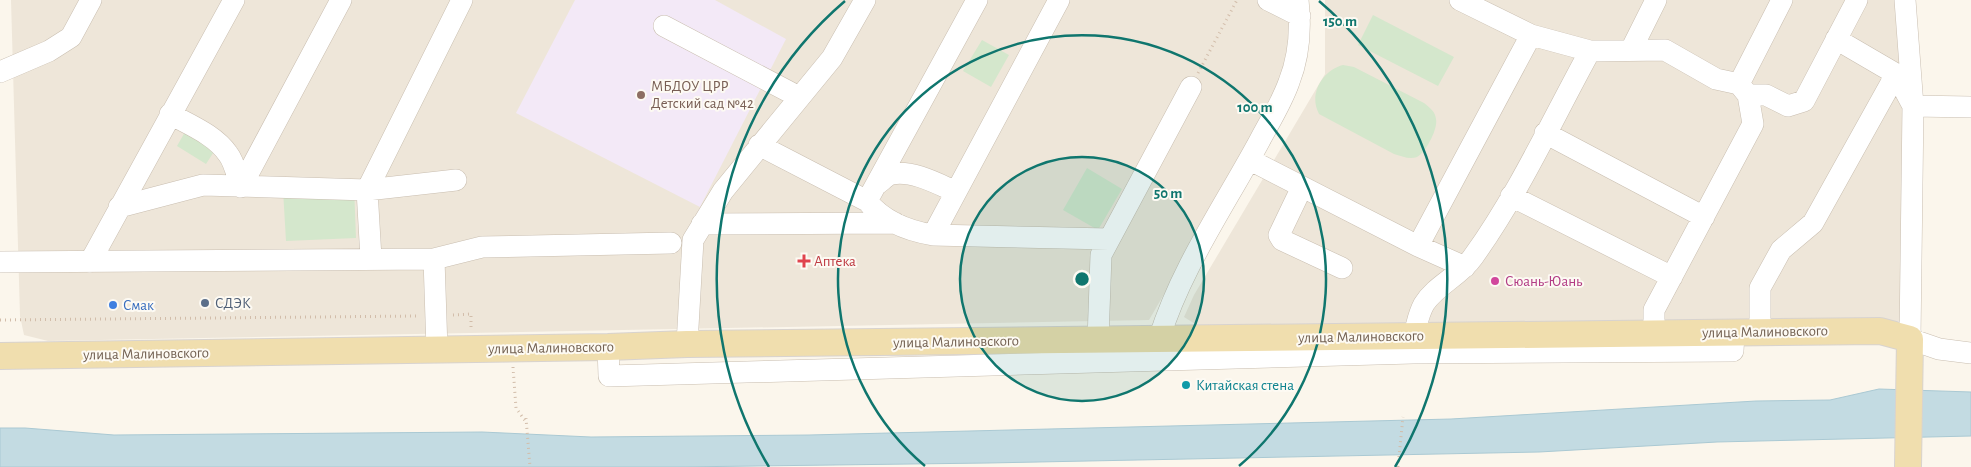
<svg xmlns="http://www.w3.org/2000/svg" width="1971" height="467" viewBox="0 0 1971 467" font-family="'Alegreya Sans',sans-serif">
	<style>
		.residential { fill: #eee6d9 }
		.education { fill: #f3e9f7 }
		.green { fill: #d4e7cc }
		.water { fill: #c3dbe2; stroke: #aac9d3 }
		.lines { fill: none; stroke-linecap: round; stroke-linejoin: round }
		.minor-casing { stroke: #c9beb0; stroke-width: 22 }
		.major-casing { stroke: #d8d3cf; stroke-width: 28 }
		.path { stroke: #d2bdaa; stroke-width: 3; stroke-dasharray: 1 4; stroke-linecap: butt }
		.minor { stroke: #fff; stroke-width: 21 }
		.major { stroke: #f0deae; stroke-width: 26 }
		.ring { fill: none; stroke: #0f766e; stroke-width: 2.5 }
		.education-dot { fill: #8d6e63; stroke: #fdfaf3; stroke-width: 2 }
		.health-dot { fill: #e0444e; stroke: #fdfaf3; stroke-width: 2 }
		.hotel-dot { fill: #d1479c; stroke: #fdfaf3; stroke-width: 2 }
		.service-dot { fill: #5c6f8a; stroke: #fdfaf3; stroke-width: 2 }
		.shop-dot { fill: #3f7fe0; stroke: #fdfaf3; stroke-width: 2 }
		.culture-dot { fill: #0f9aa8; stroke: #fdfaf3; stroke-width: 2 }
		.labels { text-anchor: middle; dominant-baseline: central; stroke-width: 4; stroke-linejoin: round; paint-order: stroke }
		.education-label { font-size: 15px; fill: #785e54; stroke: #fdfaf3; text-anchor: start }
		.health-label { font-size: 15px; fill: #be3a42; stroke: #fdfaf3; text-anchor: start }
		.hotel-label { font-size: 15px; fill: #b23c85; stroke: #fdfaf3; text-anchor: start }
		.service-label { font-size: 15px; fill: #4e5e75; stroke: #fdfaf3; text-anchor: start }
		.shop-label { font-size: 15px; fill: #366cbe; stroke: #fdfaf3; text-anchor: start }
		.street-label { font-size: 15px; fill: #736152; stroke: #fdfaf3 }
		.culture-label { font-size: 15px; fill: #0d838f; stroke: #fdfaf3; text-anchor: start }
		.centre { fill: #0f766e; stroke: #fdfaf3; stroke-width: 2.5 }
		.ring-label { font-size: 15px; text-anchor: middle; font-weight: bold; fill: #0f766e; stroke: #fdfaf3; stroke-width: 4; stroke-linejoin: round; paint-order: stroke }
	</style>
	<rect width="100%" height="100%" fill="#fbf6ec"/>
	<path class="residential" d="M 11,0 L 1290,0 L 1293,72 L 1149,320 L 48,341 L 24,335 L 20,316 Z
		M 1325,0 L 1900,0 L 1911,321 L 1197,325 L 1184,317 L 1194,295 L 1325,74 Z"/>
	<path class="education" d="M 575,0 L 715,0 L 786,39 L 700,207 L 516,113 Z"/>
	<path class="green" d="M 1373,15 L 1454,57 L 1438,86 L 1358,45 Z
		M 982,40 L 1009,55 L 991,87 L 963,71 Z
		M 1343,65 L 1354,67 L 1424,103 C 1430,108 1435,111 1436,119 C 1438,129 1426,152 1417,157 C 1410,160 1401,156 1394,154 L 1319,114 C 1308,94 1323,70 1343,65 Z
		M 185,132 L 215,150 L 206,164 L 177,146 Z
		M 1087,168 L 1122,189 L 1098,230 L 1063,210 Z
		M 354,186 L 356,238 L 286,241 L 283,190 Z"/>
	<path class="water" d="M 1879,389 L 1971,392 L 1971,436 L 1717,442 L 1539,452 L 988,463 L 678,467 L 0,467 L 0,428 L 25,428 L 114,435 L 482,432 L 591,437 L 809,435 L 1451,419 L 1756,401 L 1830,400 Z"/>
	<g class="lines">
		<defs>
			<path id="minor" d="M 1268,0 L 1300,16
				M 1460,0 L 1531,35 L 1590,51 L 1665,50 L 1716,79 L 1739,84 L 1748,95 L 1753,124 L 1654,310 L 1654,334
				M 1905,0 L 1913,106 L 1910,339 L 1939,349 L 1971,353
				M 664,26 L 799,97
				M 1836,39 L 1896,74 L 1913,106 L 1971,107
				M 1631,50 L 1656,0
				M 0,72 L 49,51 L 71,37 L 91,0
				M 1739,84 L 1782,0
				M 1748,95 L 1766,95 L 1788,106 L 1804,101 L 1857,0
				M 170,114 C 190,125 215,135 228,154 C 235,163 237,177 241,187
				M 1545,133 L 1704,217
				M 759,145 L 867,201 C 883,221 909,231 933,235 L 1109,239
				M 1250,160 L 1418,246 L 1465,267
				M 876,185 C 881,182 887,175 892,174 C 913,170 938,184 956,192
				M 241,187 L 341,0
				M 1302,187 L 1279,235 L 1282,240 L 1342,268
				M 1511,196 L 1672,277
				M 867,201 L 977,0
				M 119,207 L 203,185 L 367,190 L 462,0
				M 702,224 L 895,223
				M 933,235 L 1059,0
				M 1418,246 L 1531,35
				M 371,258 L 367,190 L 456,180
				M 434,259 L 482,247 L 671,243
				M 0,262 L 434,259 L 437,350
				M 90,262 L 234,0
				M 1760,333 L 1760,288 L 1781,250 L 1813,223 L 1896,74
				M 1159,339 C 1181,268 1225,205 1260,140 C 1270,121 1282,102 1289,82 C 1299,57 1301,27 1298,0
				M 1098,340 L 1101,255 L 1191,87
				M 687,344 L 693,240 L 723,191 L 832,58 L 865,0
				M 608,347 L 609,376 L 1413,353 L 1733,351 L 1734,333
				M 1413,352 C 1414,335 1416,319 1424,304 C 1436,285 1460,276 1473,257 C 1519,193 1552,120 1590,51"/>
			<path id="major" d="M 0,356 L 608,347 L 687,344 L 1880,331 L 1910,339 L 1908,467"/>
		</defs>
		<use href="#minor" class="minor-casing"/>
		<use href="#major" class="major-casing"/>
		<path class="path" d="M 1198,73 L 1237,0
			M 453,315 L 471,314 L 471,329
			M 0,320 L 419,316
			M 513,367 L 516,408 L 526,422
			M 526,418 L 530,467
			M 1398,467 L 1403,417"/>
		<use href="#minor" class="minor"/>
		<use href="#major" class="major"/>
	</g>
	<circle cx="1082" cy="279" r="122" fill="#0f766e" fill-opacity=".12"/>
	<g class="ring">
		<circle cx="1082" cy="279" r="122"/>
		<path d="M925 466A244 244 0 1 1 1239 466"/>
		<path d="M769 467A365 365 0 0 1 845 1M1319 1A365 365 0 0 1 1395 467"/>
	</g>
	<circle class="education-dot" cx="641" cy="95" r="5"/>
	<path class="health-dot" d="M801.5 253.5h5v5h5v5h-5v5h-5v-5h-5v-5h5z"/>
	<circle class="hotel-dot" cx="1495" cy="281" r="5"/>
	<circle class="service-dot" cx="205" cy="303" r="5"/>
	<circle class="shop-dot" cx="113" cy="305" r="5"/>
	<circle class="culture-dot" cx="1186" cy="385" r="5"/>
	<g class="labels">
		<g class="education-label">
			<text x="651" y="86">МБДОУ ЦРР<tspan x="651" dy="17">Детский сад №42</tspan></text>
		</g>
		<g class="health-label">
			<text x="814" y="261">Аптека</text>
		</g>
		<g class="hotel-label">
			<text x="1505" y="281">Сюань-Юань</text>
		</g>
		<g class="service-label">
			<text x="215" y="303">СДЭК</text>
		</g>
		<g class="shop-label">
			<text x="123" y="305">Смак</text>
		</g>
		<g class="street-label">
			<text transform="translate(1765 332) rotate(-1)">улица Малиновского</text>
			<text transform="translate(1361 337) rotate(-1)">улица Малиновского</text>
			<text transform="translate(956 342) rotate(-1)">улица Малиновского</text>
			<text transform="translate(551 348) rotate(-1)">улица Малиновского</text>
			<text transform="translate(146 354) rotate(-1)">улица Малиновского</text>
		</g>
		<g class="culture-label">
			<text x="1196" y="385">Китайская стена</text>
		</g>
	</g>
	<circle cx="1082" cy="279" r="8" class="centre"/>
	<g class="ring-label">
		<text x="1340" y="26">150 m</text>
		<text x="1255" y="112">100 m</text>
		<text x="1168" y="198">50 m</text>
	</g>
</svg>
